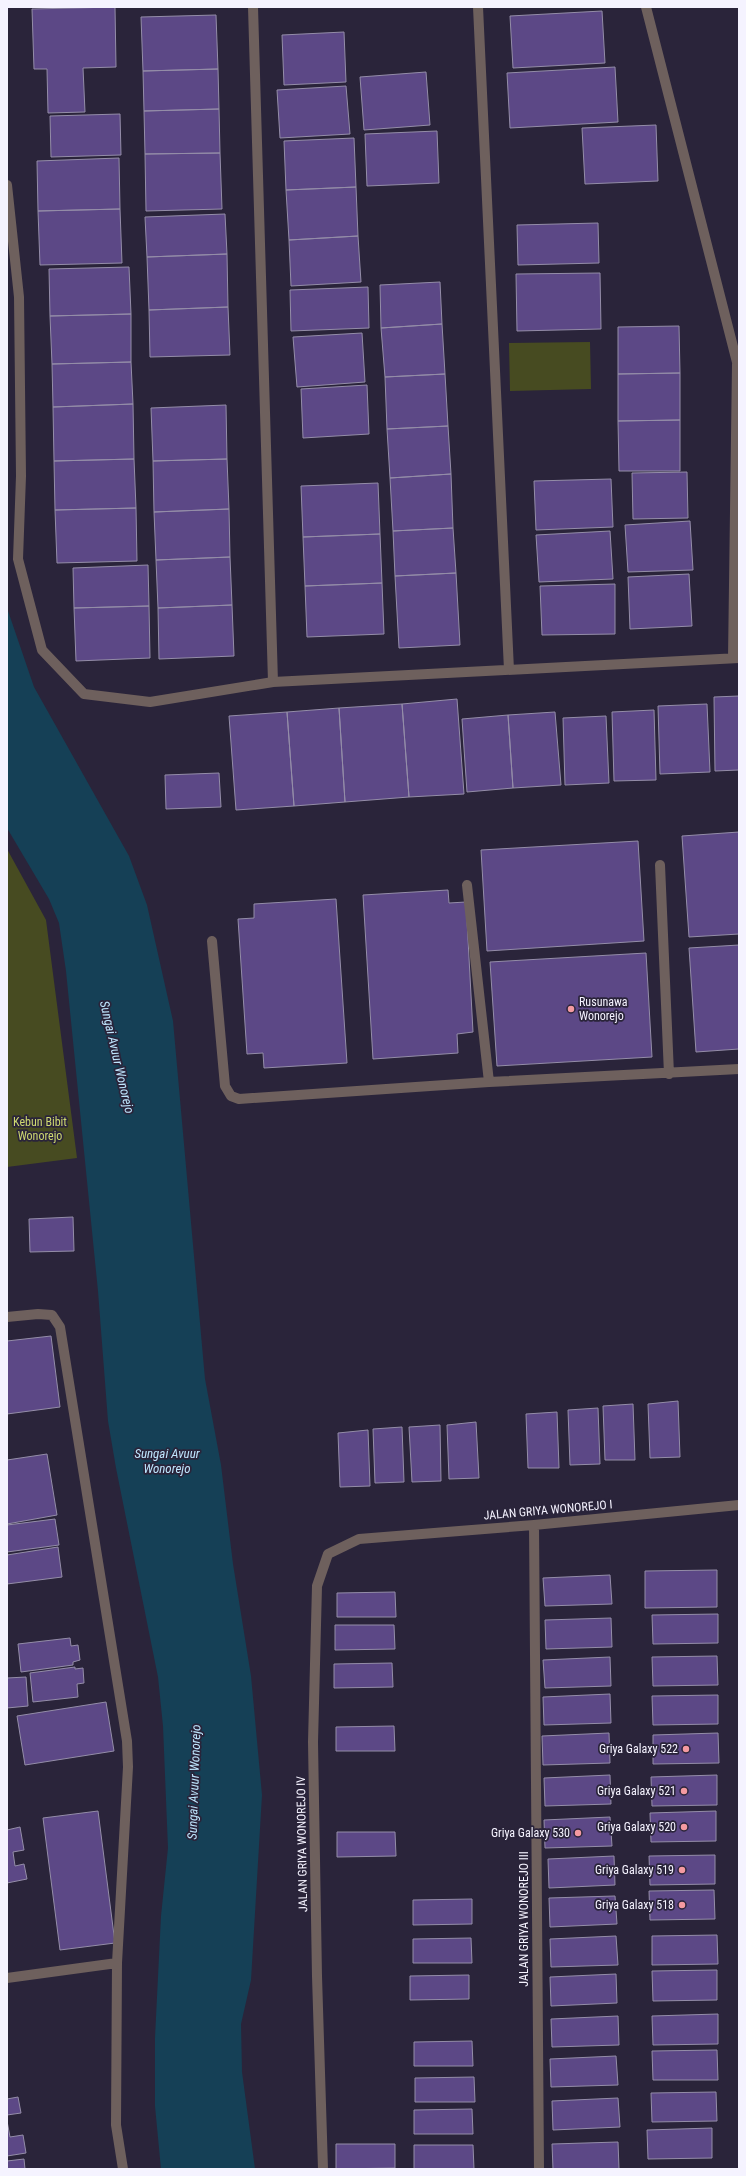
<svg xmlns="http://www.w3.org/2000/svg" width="746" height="2176" viewBox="0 0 746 2176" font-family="'Roboto Condensed',sans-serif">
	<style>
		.green { fill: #474b21 }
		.water { fill: #154056 }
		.building { fill: #5c4886; stroke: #948da8 }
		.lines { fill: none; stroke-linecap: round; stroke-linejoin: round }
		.street { stroke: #6e605d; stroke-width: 10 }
		.poi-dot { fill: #f49aa1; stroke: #2a243a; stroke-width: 1.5 }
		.labels { text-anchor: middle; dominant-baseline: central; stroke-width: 3.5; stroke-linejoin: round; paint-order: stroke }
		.poi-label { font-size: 12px; fill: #f5f3ff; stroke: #2a243a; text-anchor: end }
		.park-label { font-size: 12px; fill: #ced970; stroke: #2a243a }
		.street-label { font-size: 12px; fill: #f5f3ff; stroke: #2a243a }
		.water-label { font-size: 13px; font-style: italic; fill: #bee5fd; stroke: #2a243a }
	</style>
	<rect width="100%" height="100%" fill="#2a243a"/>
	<path class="green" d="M 590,342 L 591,389 L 510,391 L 509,343 Z
		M 7,849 L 46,920 L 77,1158 L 7,1167 Z"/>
	<path class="water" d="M 7,608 L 34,687 L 129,856 L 147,905 L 173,1021 L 205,1379 L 221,1465 L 233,1564 L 251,1676 L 262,1795 L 251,1980 L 241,2024 L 242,2072 L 255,2169 L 161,2169 L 155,2106 L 155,2038 L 161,1916 L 168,1848 L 163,1726 L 158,1677 L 116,1468 L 108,1421 L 98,1291 L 66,971 L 59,923 L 49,899 L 7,828 Z"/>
	<path class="building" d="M 115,7 L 116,67 L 83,68 L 85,112 L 48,113 L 47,69 L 34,69 L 32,9 Z
		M 602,11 L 605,63 L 513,68 L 510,16 Z
		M 216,15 L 218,69 L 143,71 L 141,17 Z
		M 344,32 L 346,82 L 284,85 L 282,35 Z
		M 615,67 L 618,122 L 510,128 L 507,73 Z
		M 218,69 L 219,109 L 144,111 L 143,71 Z
		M 426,72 L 430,125 L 364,130 L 360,77 Z
		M 346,86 L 350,134 L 280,138 L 277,90 Z
		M 219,109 L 220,153 L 145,154 L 144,111 Z
		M 120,114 L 121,155 L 51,157 L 50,116 Z
		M 656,125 L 658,181 L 585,184 L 582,128 Z
		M 437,131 L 439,183 L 367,186 L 365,134 Z
		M 354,138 L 356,187 L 286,190 L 284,141 Z
		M 220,153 L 222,209 L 146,211 L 145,154 Z
		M 119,158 L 120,209 L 38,211 L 37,161 Z
		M 356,187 L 358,236 L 289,240 L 286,190 Z
		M 120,209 L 122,263 L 40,265 L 38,211 Z
		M 225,214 L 227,254 L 147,257 L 145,217 Z
		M 598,223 L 599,263 L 518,265 L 517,225 Z
		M 358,236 L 361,282 L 291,286 L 289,240 Z
		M 227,254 L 228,307 L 149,310 L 147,257 Z
		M 129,267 L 131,314 L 50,316 L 49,269 Z
		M 600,273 L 601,329 L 517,331 L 516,274 Z
		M 440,282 L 442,324 L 381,328 L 380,285 Z
		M 368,287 L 369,328 L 291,331 L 290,290 Z
		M 228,307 L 230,355 L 150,357 L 149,310 Z
		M 131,314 L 131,362 L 52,364 L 50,316 Z
		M 442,324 L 445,374 L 385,377 L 381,328 Z
		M 679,326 L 680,373 L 618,374 L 618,327 Z
		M 362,333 L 365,382 L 297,387 L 293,337 Z
		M 131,362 L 133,404 L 53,407 L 52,364 Z
		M 680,373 L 680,420 L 618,421 L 618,374 Z
		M 445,374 L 448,426 L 387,429 L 385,377 Z
		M 367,385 L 369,434 L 303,438 L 301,389 Z
		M 133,404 L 134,459 L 54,461 L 53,407 Z
		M 226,405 L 227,459 L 153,461 L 151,408 Z
		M 680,420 L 680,471 L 619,471 L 618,421 Z
		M 448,426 L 451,474 L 390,478 L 387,429 Z
		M 134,459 L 136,508 L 55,510 L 54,461 Z
		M 227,459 L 229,509 L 154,512 L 153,461 Z
		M 687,472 L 688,518 L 633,519 L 632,473 Z
		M 451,474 L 453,528 L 393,531 L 390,478 Z
		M 611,479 L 613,527 L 536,530 L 534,481 Z
		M 378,483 L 380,534 L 303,537 L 301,486 Z
		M 136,508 L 137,561 L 57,563 L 55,510 Z
		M 229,509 L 230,557 L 156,560 L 154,512 Z
		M 690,521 L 693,570 L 628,572 L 625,525 Z
		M 453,528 L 456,573 L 395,576 L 393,531 Z
		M 610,531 L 613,579 L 539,582 L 536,535 Z
		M 380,534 L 382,583 L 305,586 L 303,537 Z
		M 230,557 L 232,605 L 158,608 L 156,560 Z
		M 148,565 L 149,606 L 74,608 L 73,568 Z
		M 456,573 L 460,645 L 399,648 L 395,576 Z
		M 689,574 L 692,626 L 630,629 L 628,577 Z
		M 382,583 L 384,634 L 307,637 L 305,586 Z
		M 615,584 L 615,634 L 542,635 L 540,586 Z
		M 232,605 L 234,656 L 159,659 L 158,608 Z
		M 149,606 L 150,658 L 76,661 L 74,608 Z
		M 739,696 L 739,770 L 715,771 L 714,697 Z
		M 457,699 L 464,794 L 409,797 L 402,704 Z
		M 402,704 L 409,797 L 345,802 L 339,708 Z
		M 707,704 L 710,772 L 660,774 L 658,706 Z
		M 339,708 L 345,802 L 294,806 L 287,712 Z
		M 654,710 L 656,780 L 614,781 L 612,712 Z
		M 287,712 L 294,806 L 236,810 L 229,716 Z
		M 555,712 L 561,785 L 513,788 L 508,715 Z
		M 508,715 L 513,788 L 467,792 L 462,719 Z
		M 606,716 L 609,783 L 565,785 L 563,718 Z
		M 219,773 L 221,807 L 166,809 L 165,775 Z
		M 739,832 L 739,934 L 689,937 L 682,836 Z
		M 638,841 L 644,941 L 487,951 L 481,850 Z
		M 448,890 L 449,903 L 466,902 L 473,1032 L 457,1034 L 458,1053 L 373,1059 L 363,895 Z
		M 336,899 L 347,1063 L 264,1068 L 263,1053 L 247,1054 L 238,919 L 254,918 L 254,904 Z
		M 739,945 L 739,1049 L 696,1052 L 689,948 Z
		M 646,953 L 652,1057 L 497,1066 L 490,962 Z
		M 73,1217 L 74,1251 L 30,1252 L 29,1219 Z
		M 51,1336 L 60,1407 L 7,1414 L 7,1341 Z
		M 678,1401 L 680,1457 L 650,1458 L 648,1404 Z
		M 633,1404 L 635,1460 L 605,1460 L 603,1406 Z
		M 598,1408 L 600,1464 L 570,1465 L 568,1410 Z
		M 557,1412 L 559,1468 L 528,1468 L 526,1414 Z
		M 476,1422 L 479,1478 L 449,1479 L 447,1425 Z
		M 440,1425 L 441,1481 L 412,1482 L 409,1427 Z
		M 402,1427 L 404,1482 L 375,1483 L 373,1429 Z
		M 368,1430 L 370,1486 L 340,1487 L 338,1433 Z
		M 47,1454 L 57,1515 L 7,1524 L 7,1460 Z
		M 55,1519 L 59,1545 L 7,1552 L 7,1525 Z
		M 58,1547 L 62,1577 L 7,1584 L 7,1555 Z
		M 717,1570 L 717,1607 L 645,1608 L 645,1571 Z
		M 610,1575 L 612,1604 L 545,1606 L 543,1578 Z
		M 395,1592 L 396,1617 L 337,1617 L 337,1593 Z
		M 718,1614 L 718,1643 L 653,1644 L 652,1615 Z
		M 611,1618 L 612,1647 L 546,1649 L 545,1620 Z
		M 335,1625 L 394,1625 L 395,1649 L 335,1650 Z
		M 70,1638 L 71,1646 L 78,1645 L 80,1660 L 73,1662 L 73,1665 L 21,1672 L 18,1644 Z
		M 717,1656 L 718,1685 L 653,1686 L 652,1657 Z
		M 610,1657 L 611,1686 L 545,1688 L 543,1660 Z
		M 392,1663 L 393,1687 L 334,1688 L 334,1664 Z
		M 75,1667 L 75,1669 L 83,1668 L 84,1683 L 77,1684 L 78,1697 L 33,1702 L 30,1673 Z
		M 26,1677 L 28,1706 L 7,1708 L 7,1678 Z
		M 610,1694 L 611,1723 L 544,1725 L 543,1697 Z
		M 718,1695 L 718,1724 L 653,1725 L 652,1696 Z
		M 106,1702 L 114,1751 L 25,1765 L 17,1716 Z
		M 394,1726 L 395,1751 L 336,1751 L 336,1727 Z
		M 609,1733 L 610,1763 L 543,1765 L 542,1736 Z
		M 718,1733 L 719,1763 L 653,1764 L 653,1735 Z
		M 610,1775 L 611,1804 L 545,1806 L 544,1778 Z
		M 717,1775 L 717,1805 L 652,1806 L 651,1777 Z
		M 98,1811 L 115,1943 L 60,1950 L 43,1818 Z
		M 716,1811 L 716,1841 L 651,1842 L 650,1813 Z
		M 610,1817 L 612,1846 L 545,1848 L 544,1820 Z
		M 20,1827 L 24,1850 L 13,1852 L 15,1866 L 24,1864 L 27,1879 L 7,1883 L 7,1830 Z
		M 337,1832 L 395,1832 L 396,1856 L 337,1857 Z
		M 715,1855 L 715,1884 L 650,1885 L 649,1856 Z
		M 614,1856 L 615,1885 L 549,1888 L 548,1859 Z
		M 714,1890 L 715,1919 L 650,1920 L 649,1891 Z
		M 615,1896 L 617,1924 L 550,1927 L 549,1898 Z
		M 472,1899 L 472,1924 L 413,1925 L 413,1900 Z
		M 717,1935 L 718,1964 L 652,1965 L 652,1936 Z
		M 616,1936 L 618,1965 L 551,1967 L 550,1939 Z
		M 471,1938 L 472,1963 L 413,1963 L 413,1939 Z
		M 717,1970 L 717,2000 L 653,2001 L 652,1971 Z
		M 616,1974 L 617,2003 L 551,2006 L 550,1977 Z
		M 469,1975 L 469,1999 L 410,2000 L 410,1976 Z
		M 718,2014 L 718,2044 L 653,2045 L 652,2016 Z
		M 618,2016 L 619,2045 L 552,2047 L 551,2019 Z
		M 472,2041 L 473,2066 L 414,2066 L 414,2042 Z
		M 717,2050 L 718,2080 L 653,2080 L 652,2051 Z
		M 616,2056 L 618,2085 L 551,2087 L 550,2059 Z
		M 474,2077 L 475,2102 L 415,2102 L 415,2078 Z
		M 716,2092 L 717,2121 L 652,2122 L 651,2093 Z
		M 18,2097 L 21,2113 L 7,2115 L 7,2099 Z
		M 618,2098 L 620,2127 L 553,2130 L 552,2101 Z
		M 472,2109 L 473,2134 L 414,2134 L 414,2110 Z
		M 7,2121 L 10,2137 L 23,2135 L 26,2153 L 7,2156 Z
		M 712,2128 L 712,2158 L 648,2159 L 647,2130 Z
		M 618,2142 L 619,2169 L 553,2169 L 552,2144 Z
		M 336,2144 L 395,2144 L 395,2168 L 336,2169 Z
		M 414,2145 L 473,2145 L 474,2169 L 414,2169 Z
		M 24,2159 L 25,2169 L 7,2169 L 7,2161 Z"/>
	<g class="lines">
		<path class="street" d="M 253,7 L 273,682
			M 478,7 L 509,670
			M 646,7 L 739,370
			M 7,185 L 19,297 L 21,476 L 18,559 L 42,650 L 84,694 L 150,702 L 273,682 L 739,658
			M 733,658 L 737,364
			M 660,865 L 669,1074
			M 467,885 L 489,1082
			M 212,941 L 225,1086 L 231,1096 L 239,1099 L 489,1082 L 739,1069
			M 7,1317 L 38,1314 L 52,1315 L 60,1327 L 127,1741 L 128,1767 L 117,1963 L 116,2125 L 123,2169
			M 534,1525 L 539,2169
			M 7,1978 L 117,1963
			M 323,2169 L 317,1976 L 313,1742 L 317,1586 L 328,1554 L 359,1539 L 534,1525 L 739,1505"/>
	</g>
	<g class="poi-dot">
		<circle cx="571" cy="1009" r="4"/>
		<circle cx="686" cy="1749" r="4"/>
		<circle cx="684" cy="1791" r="4"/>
		<circle cx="684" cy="1827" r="4"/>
		<circle cx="578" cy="1833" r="4"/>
		<circle cx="682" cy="1870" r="4"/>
		<circle cx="682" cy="1905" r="4"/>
	</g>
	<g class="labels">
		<g class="poi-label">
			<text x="579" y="1002" text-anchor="start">Rusunawa<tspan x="579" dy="14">Wonorejo</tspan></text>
			<text x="678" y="1749">Griya Galaxy 522</text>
			<text x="676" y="1791">Griya Galaxy 521</text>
			<text x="676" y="1827">Griya Galaxy 520</text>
			<text x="570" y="1833">Griya Galaxy 530</text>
			<text x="674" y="1870">Griya Galaxy 519</text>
			<text x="674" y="1905">Griya Galaxy 518</text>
		</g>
		<g class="park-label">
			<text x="40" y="1122">Kebun Bibit<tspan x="40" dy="14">Wonorejo</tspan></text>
		</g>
		<g class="street-label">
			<text transform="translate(548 1510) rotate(-5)">JALAN GRIYA WONOREJO I</text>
			<text transform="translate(302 1844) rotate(-91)">JALAN GRIYA WONOREJO IV</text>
			<text transform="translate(524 1919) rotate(-90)">JALAN GRIYA WONOREJO III</text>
		</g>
		<g class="water-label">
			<text transform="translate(117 1057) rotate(77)">Sungai Avuur Wonorejo</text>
			<text x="167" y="1453">Sungai Avuur<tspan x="167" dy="15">Wonorejo</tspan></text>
			<text transform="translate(194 1782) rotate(-88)">Sungai Avuur Wonorejo</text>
		</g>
	</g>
	<rect width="746" height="2176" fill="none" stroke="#f5f3ff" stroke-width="16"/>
</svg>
